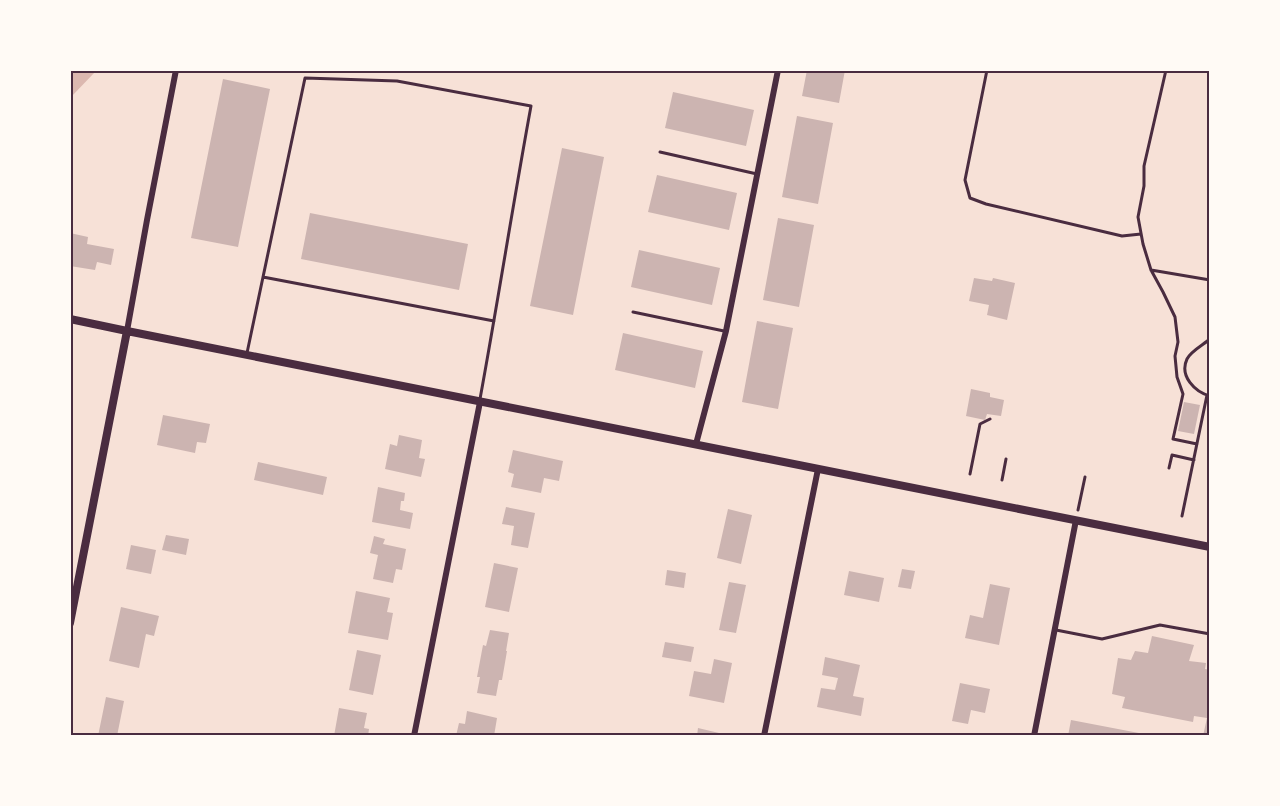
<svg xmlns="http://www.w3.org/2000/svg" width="1280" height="806" viewBox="0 0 1280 806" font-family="Bitter,serif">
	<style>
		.water { fill: #dcb8b0 }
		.building { fill: #ccb4b1 }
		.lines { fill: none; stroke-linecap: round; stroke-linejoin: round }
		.path { stroke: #4a2c40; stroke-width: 3 }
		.service { stroke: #4a2c40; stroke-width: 3 }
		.minor { stroke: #4a2c40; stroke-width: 6 }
		.tertiary { stroke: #4a2c40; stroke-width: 8 }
		.neatline { fill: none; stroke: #4a2c40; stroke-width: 2 }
	</style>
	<rect width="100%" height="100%" fill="#f7e1d7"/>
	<path class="water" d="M 71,70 L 96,71 L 71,97 L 70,71 Z"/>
	<path class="building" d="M 807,70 L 845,70 L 839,103 L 802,96 Z
		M 223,79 L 270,89 L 238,247 L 191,238 Z
		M 673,92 L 754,110 L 746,146 L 665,128 Z
		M 797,116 L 833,123 L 818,204 L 782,197 Z
		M 562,148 L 604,157 L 573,315 L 530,306 Z
		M 657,175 L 737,193 L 729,230 L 648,212 Z
		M 310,213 L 468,244 L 459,290 L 301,259 Z
		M 778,218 L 814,225 L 799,307 L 763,300 Z
		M 70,233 L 88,237 L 87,244 L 114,249 L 111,265 L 97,262 L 95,270 L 70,266 Z
		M 639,250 L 720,268 L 712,305 L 631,287 Z
		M 974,278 L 992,281 L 993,278 L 1015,283 L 1007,320 L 987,315 L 989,305 L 969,301 Z
		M 757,321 L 793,328 L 778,409 L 742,402 Z
		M 623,333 L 703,351 L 695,388 L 615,370 Z
		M 971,389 L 990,393 L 990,397 L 1004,400 L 1001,416 L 987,414 L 985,420 L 966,416 Z
		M 1184,402 L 1200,405 L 1194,434 L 1178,431 Z
		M 163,415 L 210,424 L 206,443 L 197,442 L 195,453 L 157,445 Z
		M 399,435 L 422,440 L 419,458 L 425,459 L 421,477 L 385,469 L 390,444 L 397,446 Z
		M 513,450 L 563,461 L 559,481 L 544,478 L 541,493 L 511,487 L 514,474 L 508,472 Z
		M 258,462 L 327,477 L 323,495 L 254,480 Z
		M 378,487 L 405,493 L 404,501 L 401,501 L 400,510 L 413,513 L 410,529 L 372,522 Z
		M 506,507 L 535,513 L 528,548 L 511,545 L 514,526 L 502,524 Z
		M 728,509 L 752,515 L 741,564 L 717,558 Z
		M 166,535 L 189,539 L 186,555 L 162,550 Z
		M 374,536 L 385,539 L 383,544 L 406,549 L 402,570 L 396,569 L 393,583 L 373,579 L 378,555 L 370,553 Z
		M 131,545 L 156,550 L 151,574 L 126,569 Z
		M 494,563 L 518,568 L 509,612 L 485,607 Z
		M 902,569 L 915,571 L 911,589 L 898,587 Z
		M 667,570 L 686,573 L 684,588 L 665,585 Z
		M 849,571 L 884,578 L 879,602 L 844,595 Z
		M 729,582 L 746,585 L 736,633 L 719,630 Z
		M 990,584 L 1010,588 L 999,645 L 965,638 L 970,615 L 983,618 Z
		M 356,591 L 390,598 L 387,612 L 393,613 L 388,640 L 348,633 Z
		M 121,607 L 159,616 L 154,636 L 146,634 L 139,668 L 109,661 Z
		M 490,630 L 509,633 L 506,651 L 507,651 L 502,680 L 499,680 L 496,696 L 477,693 L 480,677 L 477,677 L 483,645 L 486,646 Z
		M 1152,636 L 1194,645 L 1189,661 L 1206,663 L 1205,669 L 1210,670 L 1210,736 L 1203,736 L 1207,718 L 1194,716 L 1193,722 L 1122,708 L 1125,697 L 1112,694 L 1118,658 L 1131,660 L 1135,651 L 1148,653 Z
		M 665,642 L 694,647 L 691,662 L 662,657 Z
		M 357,650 L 381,655 L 373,695 L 349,690 Z
		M 825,657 L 860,665 L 853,696 L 864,698 L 861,716 L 817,707 L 821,688 L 835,690 L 838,678 L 822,675 Z
		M 714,659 L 732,663 L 724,703 L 689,696 L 694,671 L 711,674 Z
		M 960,683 L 990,689 L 985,713 L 971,710 L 968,724 L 952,721 Z
		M 106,697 L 124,701 L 117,736 L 98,736 Z
		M 339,708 L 367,713 L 364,728 L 369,729 L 368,736 L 334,736 Z
		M 467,711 L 497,718 L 494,736 L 456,736 L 459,723 L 465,724 Z
		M 1071,720 L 1144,734 L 1143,736 L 1068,736 Z
		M 698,728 L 719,733 L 718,736 L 697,736 Z"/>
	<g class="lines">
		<path class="path" d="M 987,70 L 965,180 L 970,198 L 986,204 L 1122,236 L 1141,234
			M 1166,70 L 1144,166 L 1144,186 L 1138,217 L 1143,244 L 1151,270 L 1163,292 L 1175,317 L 1178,342 L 1175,356 L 1177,377 L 1183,394 L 1173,439 L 1197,444
			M 1151,270 L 1210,280
			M 1210,339 C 1203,345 1191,351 1187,359 C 1179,376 1195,392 1210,396
			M 1169,468 L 1172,455 L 1194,460
			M 970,474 L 980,424 L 990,419
			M 1002,480 L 1006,459
			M 1078,510 L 1085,477
			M 1182,516 L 1207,395"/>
		<path class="service" d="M 660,152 L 757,174
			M 263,277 L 494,321
			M 633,312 L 724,331
			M 247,353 L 305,78 L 397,81 L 531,106 C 513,204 498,301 480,399
			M 1056,630 L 1102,639 L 1160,625 L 1210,634"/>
		<path class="minor" d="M 127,331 L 147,220 L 176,70
			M 696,444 L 726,331 L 778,70
			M 414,736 L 480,402
			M 764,736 L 818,469
			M 1034,736 L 1076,520"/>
		<path class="tertiary" d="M 70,319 L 127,331 L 1210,547
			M 70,623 L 127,331"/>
	</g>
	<rect width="1280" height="806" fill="none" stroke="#fffaf5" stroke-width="144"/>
	<rect x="72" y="72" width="1136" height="662" class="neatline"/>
</svg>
